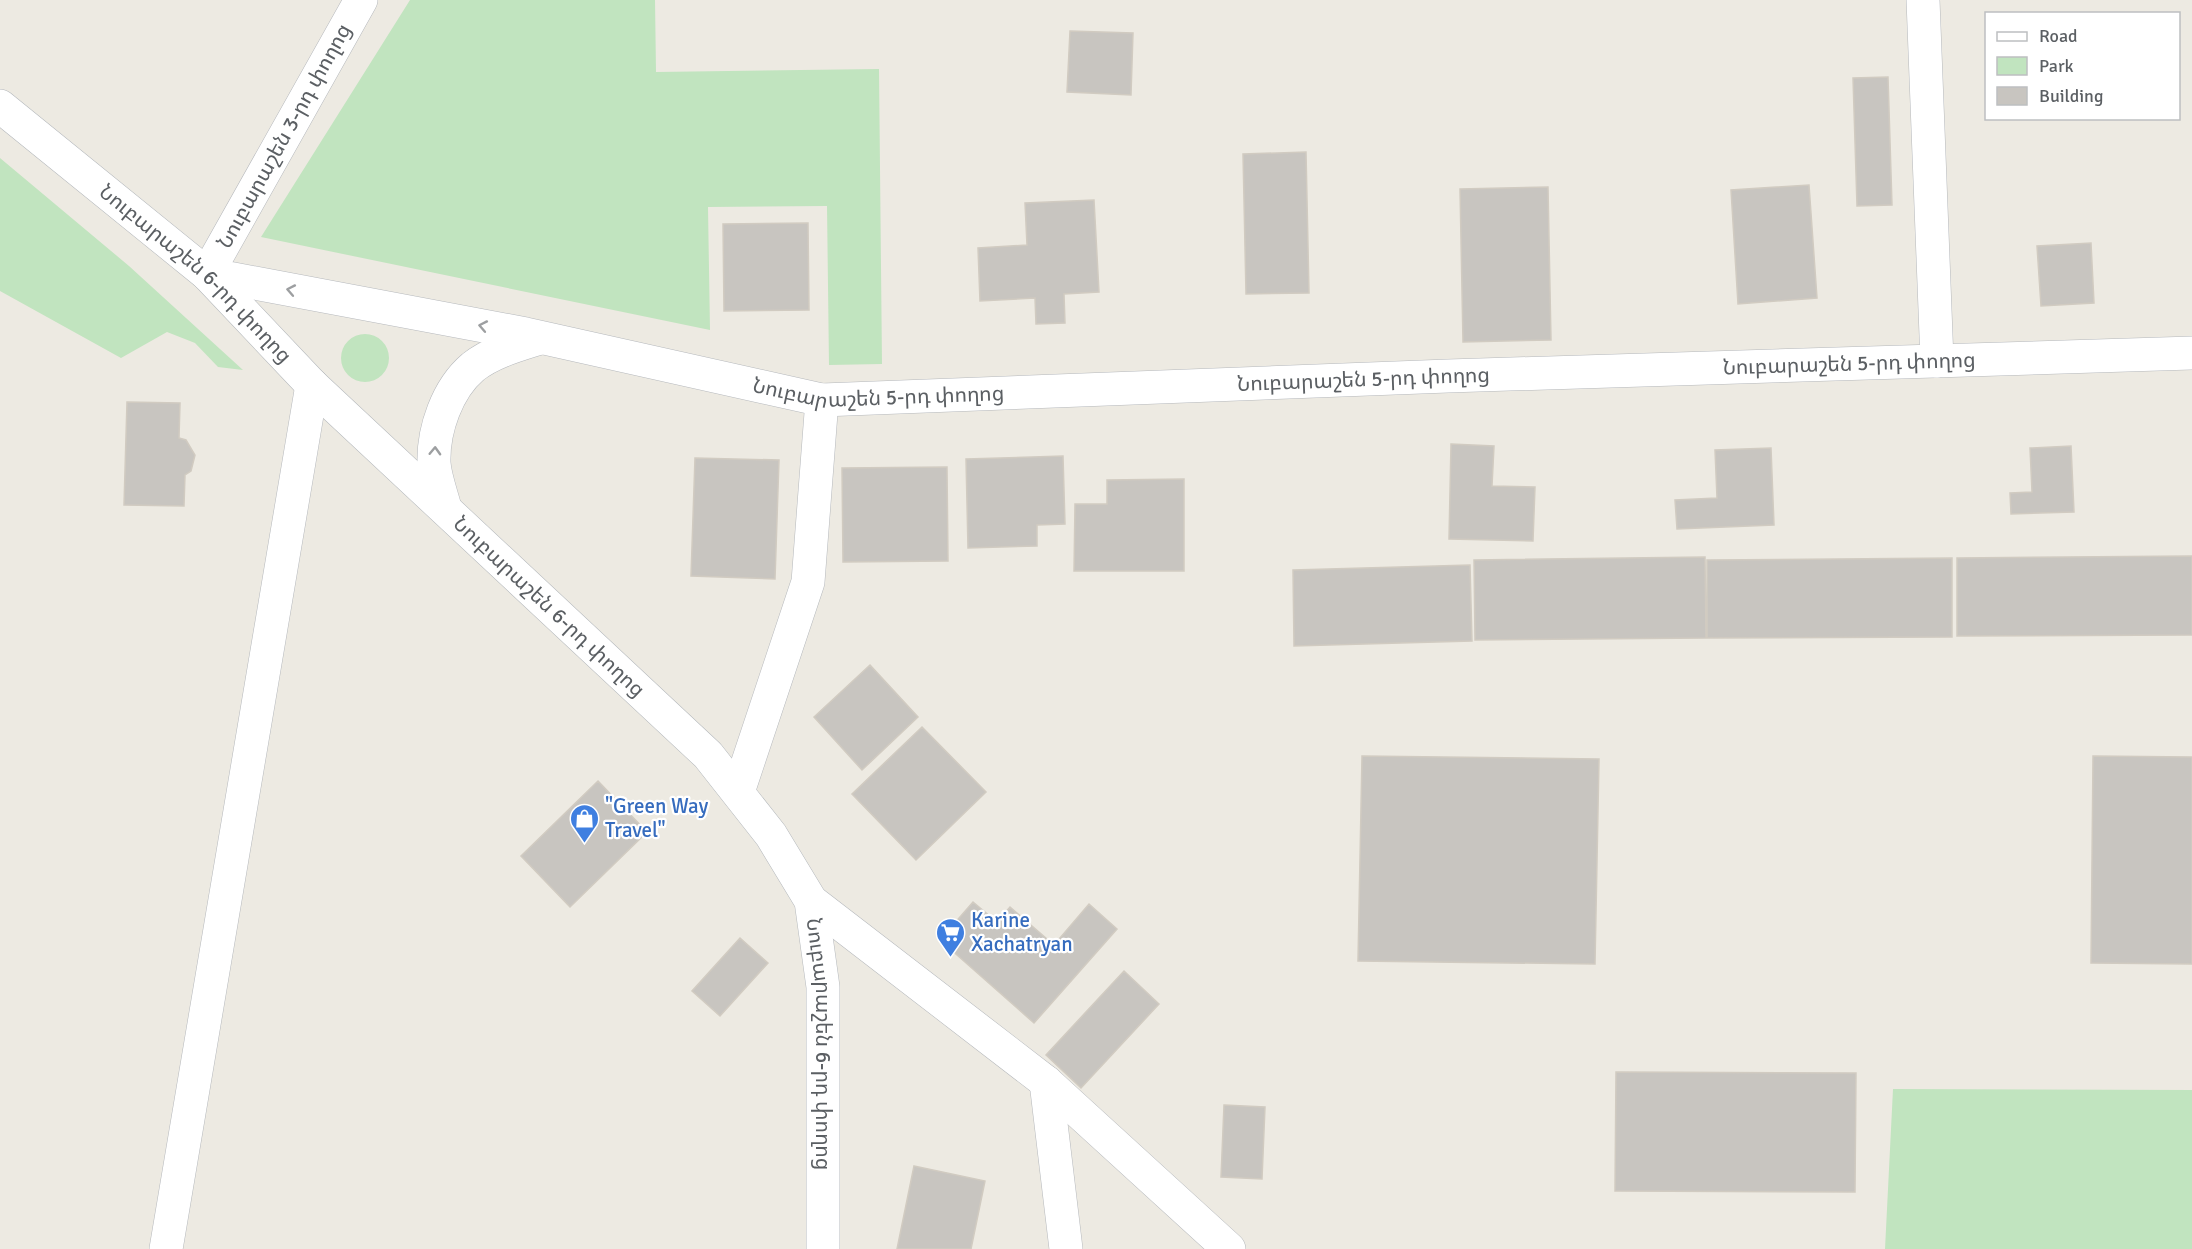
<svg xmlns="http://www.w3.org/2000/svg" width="2192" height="1249" viewBox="0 0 2192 1249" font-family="Signika,'Noto Sans Armenian',sans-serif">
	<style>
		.green { fill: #c1e4bf }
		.building { fill: #c8c5c0; stroke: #d1cbc1; stroke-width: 1.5 }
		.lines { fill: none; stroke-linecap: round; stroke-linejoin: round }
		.minor-casing { stroke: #b5b8bc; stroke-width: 34 }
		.secondary-casing { stroke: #b4b8bc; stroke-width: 34 }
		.minor { stroke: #fff; stroke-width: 33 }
		.secondary { stroke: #fff; stroke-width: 33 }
		.oneway { stroke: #9d9fa1 }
		.labels { text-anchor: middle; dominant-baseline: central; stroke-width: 4.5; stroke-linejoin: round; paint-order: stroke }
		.street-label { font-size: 21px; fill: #5b5f63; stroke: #fff }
		.shop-label { font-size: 21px; fill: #366cbe; stroke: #fff; text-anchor: start }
	</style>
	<rect width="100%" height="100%" fill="#edeae2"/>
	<path class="green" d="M 410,0 L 655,0 L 656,72 L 879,69 L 882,364 L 829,365 L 827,206 L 708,207 L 710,330 L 261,237 Z
		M 0,158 L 129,266 L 243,370 L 218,367 L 195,343 L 167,332 L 121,358 L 0,291 Z
		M341 358a24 24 0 1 1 48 0a24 24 0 1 1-48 0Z
		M 1893,1089 L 2192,1090 L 2192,1249 L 1885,1249 Z"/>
	<path class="building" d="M 1070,31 L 1133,33 L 1131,95 L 1067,92 Z
		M 1888,77 L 1892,205 L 1857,206 L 1853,78 Z
		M 1306,152 L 1309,293 L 1246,294 L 1243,154 Z
		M 1809,185 L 1817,298 L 1738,304 L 1731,190 Z
		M 1548,187 L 1551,340 L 1463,342 L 1460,189 Z
		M 1094,200 L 1099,292 L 1064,294 L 1065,323 L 1036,324 L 1035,298 L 980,301 L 978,248 L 1027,245 L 1025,203 Z
		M 808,223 L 809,310 L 724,311 L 723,224 Z
		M 2091,243 L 2094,303 L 2041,306 L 2037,246 Z
		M 127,402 L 180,403 L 179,438 L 186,440 L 195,455 L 191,471 L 185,475 L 184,506 L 124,505 Z
		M 1451,444 L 1494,446 L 1492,486 L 1535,487 L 1533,541 L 1449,539 Z
		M 2071,446 L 2074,512 L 2011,514 L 2010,493 L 2032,492 L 2030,448 Z
		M 1771,448 L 1774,525 L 1677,529 L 1675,500 L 1717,498 L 1715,450 Z
		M 1063,456 L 1065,524 L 1037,525 L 1037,546 L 968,548 L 966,459 Z
		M 695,458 L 779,460 L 775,579 L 691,576 Z
		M 947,467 L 948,561 L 843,562 L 842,468 Z
		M 1184,479 L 1184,571 L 1074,571 L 1075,504 L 1107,504 L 1107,480 Z
		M 2192,556 L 2192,635 L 1957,636 L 1957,558 Z
		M 1705,557 L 1706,638 L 1475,640 L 1474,560 Z
		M 1952,558 L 1952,637 L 1707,638 L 1707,560 Z
		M 1470,565 L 1472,641 L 1294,646 L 1293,570 Z
		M 870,665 L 918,717 L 862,770 L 814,717 Z
		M 922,727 L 986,792 L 916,860 L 852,794 Z
		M 1362,756 L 1599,759 L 1595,964 L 1358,961 Z
		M 2093,756 L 2192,757 L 2192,964 L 2091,963 Z
		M 598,781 L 647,832 L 570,907 L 521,856 Z
		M 973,902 L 997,922 L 1010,907 L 1054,945 L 1089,904 L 1117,929 L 1034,1023 L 940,940 Z
		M 740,938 L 768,963 L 720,1016 L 692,991 Z
		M 1124,971 L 1159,1004 L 1081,1088 L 1046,1055 Z
		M 1616,1072 L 1856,1073 L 1855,1192 L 1615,1191 Z
		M 1224,1105 L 1265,1107 L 1262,1179 L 1221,1177 Z
		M 914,1166 L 985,1181 L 971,1249 L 897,1249 Z"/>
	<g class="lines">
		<defs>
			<g id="minor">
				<path id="s1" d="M 361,0 L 207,274 L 526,334 L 822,400 L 1448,376 L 2192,353"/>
				<path d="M 1923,0 L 1937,361"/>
				<path d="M 445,508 C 441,493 435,477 434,463 C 433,430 447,389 473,367 C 492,352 518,345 540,338"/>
				<path d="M 738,792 L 808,582 L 822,400"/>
				<path d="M 811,901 L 1046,1082 L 1229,1249"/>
				<path d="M 1046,1082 L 1066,1249"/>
				<path d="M 166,1249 L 312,385"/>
			</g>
			<g id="secondary">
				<path id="s2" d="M 0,106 L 207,274 L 312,385 L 708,755 L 771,835 L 811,901 L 823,987 L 823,1249"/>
			</g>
		</defs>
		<use href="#minor" class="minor-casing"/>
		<use href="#secondary" class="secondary-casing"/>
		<use href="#minor" class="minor"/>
		<use href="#secondary" class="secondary"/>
	</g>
	<defs><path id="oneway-chevron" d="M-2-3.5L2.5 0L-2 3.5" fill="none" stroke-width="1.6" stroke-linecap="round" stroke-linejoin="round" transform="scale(1.5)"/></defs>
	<g class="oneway">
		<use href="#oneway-chevron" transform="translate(291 290) rotate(-169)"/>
		<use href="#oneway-chevron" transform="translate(483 326) rotate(-169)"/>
		<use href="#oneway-chevron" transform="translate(435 451) rotate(-88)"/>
	</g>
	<defs>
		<symbol id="shop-pin" viewBox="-11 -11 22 30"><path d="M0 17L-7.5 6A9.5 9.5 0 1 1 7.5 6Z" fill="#3f7fe0" stroke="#fff"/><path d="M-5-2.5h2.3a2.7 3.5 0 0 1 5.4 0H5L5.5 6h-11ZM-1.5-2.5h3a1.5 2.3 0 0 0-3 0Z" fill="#fff"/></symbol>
		<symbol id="supermarket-pin" viewBox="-11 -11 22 30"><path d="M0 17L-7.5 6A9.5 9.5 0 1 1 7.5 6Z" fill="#3f7fe0" stroke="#fff"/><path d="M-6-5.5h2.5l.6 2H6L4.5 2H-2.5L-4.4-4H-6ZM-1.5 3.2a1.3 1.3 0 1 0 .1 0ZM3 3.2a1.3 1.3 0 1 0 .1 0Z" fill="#fff"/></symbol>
	</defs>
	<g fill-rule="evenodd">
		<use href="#shop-pin" x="568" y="802" width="33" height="45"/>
		<use href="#supermarket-pin" x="934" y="916" width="33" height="45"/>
	</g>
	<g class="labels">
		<g class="street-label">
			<text transform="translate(284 136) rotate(-61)">Նուբարաշեն 3-րդ փողոց</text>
			<text stroke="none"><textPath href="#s2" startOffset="258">Նուբարաշեն 6-րդ փողոց</textPath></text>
			<text stroke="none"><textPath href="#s1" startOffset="1970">Նուբարաշեն 5-րդ փողոց</textPath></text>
			<text stroke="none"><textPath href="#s1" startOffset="1484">Նուբարաշեն 5-րդ փողոց</textPath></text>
			<text stroke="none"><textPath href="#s1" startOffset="998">Նուբարաշեն 5-րդ փողոց</textPath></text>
			<text stroke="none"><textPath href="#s2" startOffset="744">Նուբարաշեն 6-րդ փողոց</textPath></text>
			<text stroke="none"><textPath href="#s2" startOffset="1284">Նուբարաշեն 6-րդ փողոց</textPath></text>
		</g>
		<g class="shop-label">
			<text x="605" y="806">"Green Way<tspan x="605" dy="24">Travel"</tspan></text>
			<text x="971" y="920">Karine<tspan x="971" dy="24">Xachatryan</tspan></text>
		</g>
	</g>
	<rect x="1985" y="12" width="195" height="108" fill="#ffffff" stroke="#bdbfc1" stroke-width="1.5"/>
	<rect x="1997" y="32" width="30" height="9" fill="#ffffff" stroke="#bdbfc1" stroke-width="1.5"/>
	<text x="2039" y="42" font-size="18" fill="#5b5f63">Road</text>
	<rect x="1997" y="57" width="30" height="18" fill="#c1e4bf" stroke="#bdbfc1" stroke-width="1.5"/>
	<text x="2039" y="72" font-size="18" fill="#5b5f63">Park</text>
	<rect x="1997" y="87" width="30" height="18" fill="#c8c5c0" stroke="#bdbfc1" stroke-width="1.5"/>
	<text x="2039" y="102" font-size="18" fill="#5b5f63">Building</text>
</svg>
